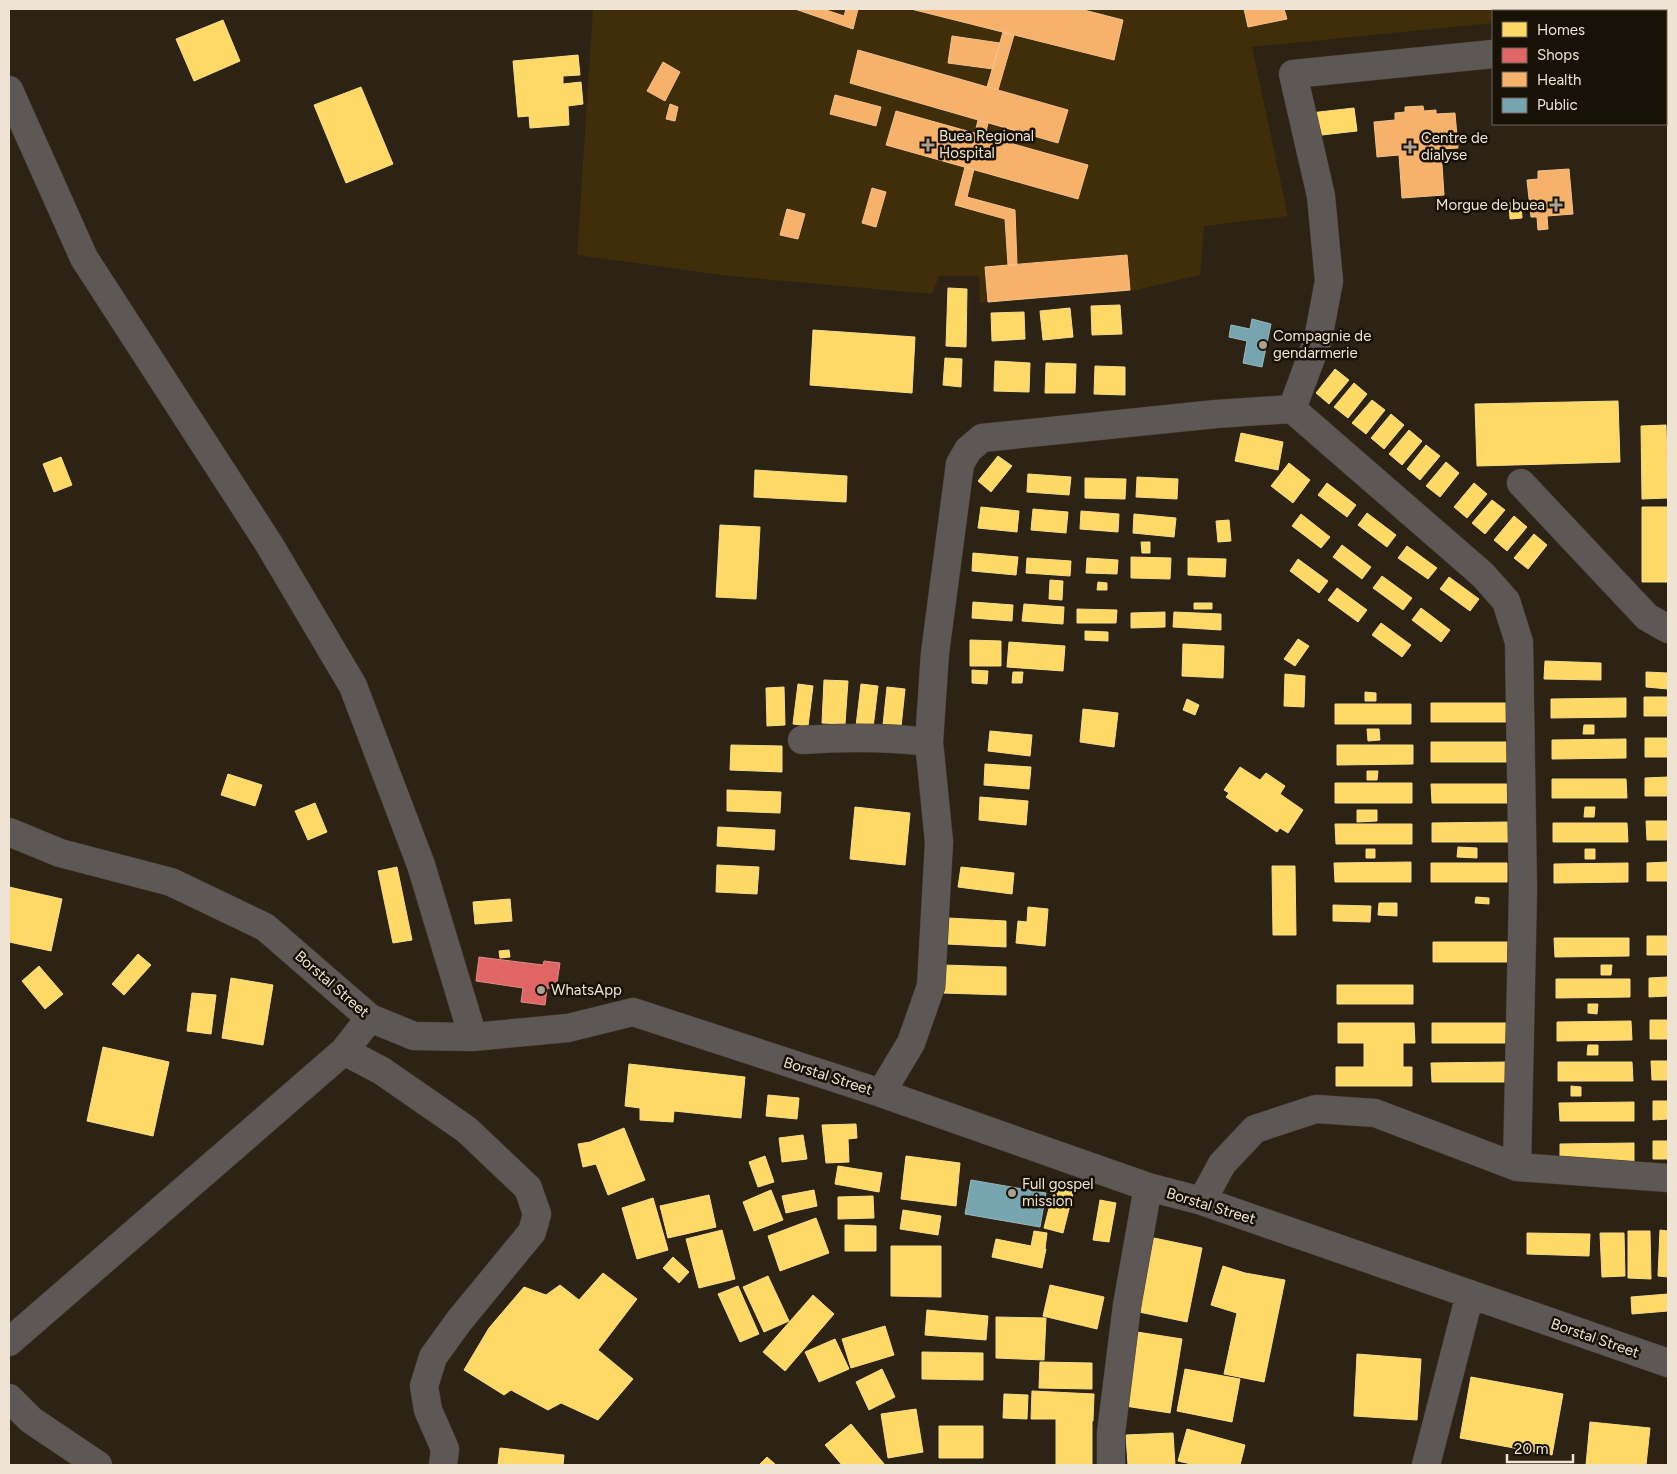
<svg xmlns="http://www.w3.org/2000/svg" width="1677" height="1474" viewBox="0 0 1677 1474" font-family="Figtree,sans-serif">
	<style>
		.built { fill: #402d0a }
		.homes { fill: #ffd966; stroke: #fadc87 }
		.shops { fill: #e06666; stroke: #e48c87 }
		.health { fill: #f6b26b; stroke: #f4c18a }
		.public { fill: #76a5af; stroke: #9ab8ba }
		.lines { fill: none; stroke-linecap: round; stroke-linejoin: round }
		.minor-casing { stroke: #463d31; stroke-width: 29 }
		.minor { stroke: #5d5756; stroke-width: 28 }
		.poi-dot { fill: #aba091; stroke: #181106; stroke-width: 2 }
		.labels { text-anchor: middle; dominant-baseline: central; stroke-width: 5; stroke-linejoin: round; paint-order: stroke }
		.poi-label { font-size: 15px; fill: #efe4d4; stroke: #181106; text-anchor: start }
		.street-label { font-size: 15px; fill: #efe4d4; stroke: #181106 }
	</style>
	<rect width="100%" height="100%" fill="#2c2314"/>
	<path class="built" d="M 593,9 L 1540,9 L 1543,11 L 1493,11 L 1493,23 L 1252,47 L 1288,216 L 1204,226 L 1200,275 L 1132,291 L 980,303 L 979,276 L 939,276 L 932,294 L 729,276 L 577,255 Z"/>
	<path class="homes" d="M 223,20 L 240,61 L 194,81 L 176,39 Z
		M 578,55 L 580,75 L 563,76 L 563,84 L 581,82 L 583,104 L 568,106 L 569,125 L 530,128 L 529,116 L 518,117 L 513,61 Z
		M 361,87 L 393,164 L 346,183 L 314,105 Z
		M 1354,108 L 1357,131 L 1313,136 L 1310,113 Z
		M 1509,203 L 1521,203 L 1522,218 L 1510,219 Z
		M 948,288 L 967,289 L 966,347 L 946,346 Z
		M 1120,305 L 1122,334 L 1092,335 L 1091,306 Z
		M 1070,308 L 1073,337 L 1043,340 L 1040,311 Z
		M 1024,312 L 1025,339 L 992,341 L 991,313 Z
		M 813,330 L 915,337 L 912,393 L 810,385 Z
		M 945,358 L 962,359 L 961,387 L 943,385 Z
		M 995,361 L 1030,363 L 1029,392 L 994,391 Z
		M 1046,363 L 1076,364 L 1075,393 L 1045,393 Z
		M 1095,366 L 1125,367 L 1125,395 L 1094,394 Z
		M 1335,369 L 1349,380 L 1329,404 L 1316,393 Z
		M 1354,383 L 1367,394 L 1348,418 L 1334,407 Z
		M 1372,400 L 1385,410 L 1366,434 L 1352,423 Z
		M 1618,401 L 1620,462 L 1477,466 L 1475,404 Z
		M 1391,414 L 1404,425 L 1384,449 L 1371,438 Z
		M 1666,425 L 1668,498 L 1642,499 L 1641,426 Z
		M 1409,430 L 1422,441 L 1402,465 L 1389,454 Z
		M 1241,433 L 1283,442 L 1278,470 L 1235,461 Z
		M 1426,445 L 1440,456 L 1420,480 L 1407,469 Z
		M 998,456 L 1012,466 L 991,492 L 978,481 Z
		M 61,457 L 72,485 L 54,492 L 43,464 Z
		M 1446,462 L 1459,473 L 1440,497 L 1426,486 Z
		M 1289,463 L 1310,480 L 1293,503 L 1271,486 Z
		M 755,470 L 847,476 L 846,502 L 754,497 Z
		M 1028,474 L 1071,477 L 1069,495 L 1027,492 Z
		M 1137,477 L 1178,479 L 1177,499 L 1136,497 Z
		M 1085,478 L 1126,479 L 1125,499 L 1085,498 Z
		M 1327,483 L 1356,505 L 1347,517 L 1318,495 Z
		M 1474,483 L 1487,494 L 1467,518 L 1454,507 Z
		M 1492,500 L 1505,510 L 1485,534 L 1472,523 Z
		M 981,507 L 1019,511 L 1017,532 L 978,528 Z
		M 1642,507 L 1668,507 L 1668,582 L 1642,582 Z
		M 1033,509 L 1068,512 L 1066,533 L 1031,530 Z
		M 1081,511 L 1119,514 L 1118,532 L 1080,529 Z
		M 1367,513 L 1396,535 L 1387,547 L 1358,525 Z
		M 1134,514 L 1176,518 L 1174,537 L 1133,533 Z
		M 1301,514 L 1330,537 L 1321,548 L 1292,526 Z
		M 1514,516 L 1527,527 L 1507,551 L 1494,540 Z
		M 1229,520 L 1231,541 L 1218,542 L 1216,521 Z
		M 720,525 L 760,527 L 756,599 L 716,597 Z
		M 1534,534 L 1547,545 L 1528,569 L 1514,558 Z
		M 1141,542 L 1150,542 L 1150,553 L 1142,553 Z
		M 1342,545 L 1371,567 L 1362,579 L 1333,557 Z
		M 1407,546 L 1437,568 L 1428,579 L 1398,558 Z
		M 973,553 L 1018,557 L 1016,575 L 972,571 Z
		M 1131,557 L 1171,558 L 1170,579 L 1131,578 Z
		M 1027,558 L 1071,561 L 1070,576 L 1026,573 Z
		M 1087,558 L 1118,560 L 1117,574 L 1086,573 Z
		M 1188,558 L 1226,559 L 1225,577 L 1188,575 Z
		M 1298,559 L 1328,581 L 1319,593 L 1290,571 Z
		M 1382,576 L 1412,598 L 1403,610 L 1373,588 Z
		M 1449,577 L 1479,599 L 1470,611 L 1440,589 Z
		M 1050,580 L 1063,581 L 1062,600 L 1049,599 Z
		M 1098,582 L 1107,583 L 1107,590 L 1097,590 Z
		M 1337,588 L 1367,610 L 1358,622 L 1328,600 Z
		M 973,602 L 1013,605 L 1012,621 L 972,618 Z
		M 1194,603 L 1212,603 L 1212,609 L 1194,609 Z
		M 1024,604 L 1064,607 L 1063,624 L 1022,621 Z
		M 1421,608 L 1450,630 L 1441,642 L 1412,620 Z
		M 1077,609 L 1117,610 L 1116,623 L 1077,623 Z
		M 1165,612 L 1165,627 L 1131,628 L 1131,613 Z
		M 1174,612 L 1221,614 L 1221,630 L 1173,627 Z
		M 1381,623 L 1411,645 L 1402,657 L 1372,635 Z
		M 1085,631 L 1108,632 L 1108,641 L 1085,640 Z
		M 1298,639 L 1309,646 L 1295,666 L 1284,659 Z
		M 970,640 L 1001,641 L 1001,666 L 970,666 Z
		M 1009,642 L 1065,646 L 1063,671 L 1007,667 Z
		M 1183,644 L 1224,646 L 1223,678 L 1182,676 Z
		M 1545,661 L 1601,663 L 1601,680 L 1544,679 Z
		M 972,670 L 988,671 L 987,684 L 972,683 Z
		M 1013,672 L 1023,672 L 1022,683 L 1012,683 Z
		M 1646,672 L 1668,673 L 1668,689 L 1646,687 Z
		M 1285,674 L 1305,676 L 1304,707 L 1284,706 Z
		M 824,680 L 848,681 L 845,724 L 822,723 Z
		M 798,684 L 813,686 L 808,726 L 793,724 Z
		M 861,684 L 878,686 L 873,728 L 856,726 Z
		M 784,687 L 785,725 L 767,726 L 766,688 Z
		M 887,687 L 905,689 L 901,727 L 883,725 Z
		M 1365,692 L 1376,693 L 1376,701 L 1365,701 Z
		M 1644,697 L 1668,697 L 1668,716 L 1644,716 Z
		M 1626,698 L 1626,717 L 1551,718 L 1551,699 Z
		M 1187,699 L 1199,705 L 1195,715 L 1183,710 Z
		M 1431,703 L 1507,703 L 1507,722 L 1431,722 Z
		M 1335,704 L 1411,704 L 1411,724 L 1335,724 Z
		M 1083,709 L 1118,713 L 1114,747 L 1080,742 Z
		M 1584,725 L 1594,725 L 1594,734 L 1583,734 Z
		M 1367,729 L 1379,729 L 1380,740 L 1368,741 Z
		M 990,731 L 1032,735 L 1030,756 L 988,751 Z
		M 1645,738 L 1668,738 L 1668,757 L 1645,757 Z
		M 1626,739 L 1626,758 L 1552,759 L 1552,740 Z
		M 1431,742 L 1507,742 L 1507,762 L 1431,762 Z
		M 731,745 L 782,746 L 782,772 L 730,770 Z
		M 1337,745 L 1413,745 L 1413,764 L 1337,765 Z
		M 985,764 L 1031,767 L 1029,789 L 984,785 Z
		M 1240,767 L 1260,780 L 1266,773 L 1285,786 L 1280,794 L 1303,810 L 1288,833 L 1280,828 L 1277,832 L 1226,797 L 1229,793 L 1224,790 Z
		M 1367,771 L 1378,771 L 1377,780 L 1367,780 Z
		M 228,774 L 262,785 L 255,806 L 221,795 Z
		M 1668,777 L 1668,796 L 1645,796 L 1645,778 Z
		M 1552,779 L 1626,779 L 1627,798 L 1552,798 Z
		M 1335,783 L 1412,783 L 1412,803 L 1335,803 Z
		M 1431,784 L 1508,784 L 1508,803 L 1432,803 Z
		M 727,790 L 781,792 L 780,813 L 727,811 Z
		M 980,797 L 1028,801 L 1026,825 L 979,820 Z
		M 315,803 L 327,832 L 308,840 L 295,811 Z
		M 855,807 L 910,813 L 905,865 L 850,859 Z
		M 1585,807 L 1595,807 L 1594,817 L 1584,817 Z
		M 1357,810 L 1377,810 L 1377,821 L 1357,822 Z
		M 1646,821 L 1668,821 L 1668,840 L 1647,840 Z
		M 1508,822 L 1508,842 L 1432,842 L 1432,823 Z
		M 1553,823 L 1627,823 L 1628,842 L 1553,842 Z
		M 1335,824 L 1412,824 L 1412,844 L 1336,844 Z
		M 718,827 L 775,830 L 774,850 L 717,846 Z
		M 1458,847 L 1477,848 L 1477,858 L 1457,857 Z
		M 1366,849 L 1375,849 L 1375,858 L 1366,858 Z
		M 1585,849 L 1595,849 L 1595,859 L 1585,859 Z
		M 1411,862 L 1411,882 L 1335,882 L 1334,863 Z
		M 1668,862 L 1668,881 L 1647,881 L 1647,863 Z
		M 1431,863 L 1507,863 L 1507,882 L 1431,882 Z
		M 1628,863 L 1628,882 L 1554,883 L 1554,864 Z
		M 717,865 L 759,867 L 757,894 L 716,892 Z
		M 1272,866 L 1295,866 L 1296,935 L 1273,935 Z
		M 397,867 L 412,940 L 393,943 L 378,871 Z
		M 961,867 L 1014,873 L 1012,894 L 958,887 Z
		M 9,887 L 62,899 L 51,951 L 9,942 Z
		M 1476,897 L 1489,898 L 1489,904 L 1475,903 Z
		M 510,899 L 512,921 L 475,924 L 473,902 Z
		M 1379,903 L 1397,903 L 1397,916 L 1378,915 Z
		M 1333,905 L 1371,906 L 1370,922 L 1333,921 Z
		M 1028,907 L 1048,909 L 1045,946 L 1016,943 L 1018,921 L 1027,922 Z
		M 948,918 L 1006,921 L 1006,947 L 947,944 Z
		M 1647,936 L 1668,936 L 1668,955 L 1647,955 Z
		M 1554,938 L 1629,938 L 1629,956 L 1555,957 Z
		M 1433,942 L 1509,942 L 1509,962 L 1433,962 Z
		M 509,950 L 510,957 L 500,958 L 499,951 Z
		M 138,954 L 151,965 L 124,995 L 112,984 Z
		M 943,965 L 1006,967 L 1006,995 L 942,993 Z
		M 1601,965 L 1612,965 L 1611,975 L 1601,975 Z
		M 39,966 L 63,994 L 45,1009 L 22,981 Z
		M 1668,977 L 1668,996 L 1649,997 L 1649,978 Z
		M 231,978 L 273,985 L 263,1045 L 222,1038 Z
		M 1556,979 L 1630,979 L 1630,997 L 1556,998 Z
		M 1337,985 L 1413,985 L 1413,1004 L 1337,1004 Z
		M 192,993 L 216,995 L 211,1034 L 187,1031 Z
		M 1588,1004 L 1598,1004 L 1597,1014 L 1588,1013 Z
		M 1650,1020 L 1668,1020 L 1668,1039 L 1650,1039 Z
		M 1631,1021 L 1632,1040 L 1557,1041 L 1557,1022 Z
		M 1338,1023 L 1414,1023 L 1415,1043 L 1403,1043 L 1403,1067 L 1412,1067 L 1412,1086 L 1336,1086 L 1336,1067 L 1364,1067 L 1364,1043 L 1338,1043 Z
		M 1432,1023 L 1508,1023 L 1508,1043 L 1432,1043 Z
		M 1588,1045 L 1598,1045 L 1598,1055 L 1587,1055 Z
		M 103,1047 L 169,1062 L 153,1136 L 87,1121 Z
		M 1651,1061 L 1668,1061 L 1668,1080 L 1652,1080 Z
		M 1508,1062 L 1508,1082 L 1432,1082 L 1431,1063 Z
		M 1558,1062 L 1632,1062 L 1633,1081 L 1558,1081 Z
		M 629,1064 L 745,1077 L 741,1118 L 674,1111 L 673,1122 L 640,1120 L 640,1108 L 625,1106 Z
		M 1571,1086 L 1581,1087 L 1581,1096 L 1571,1096 Z
		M 768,1095 L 799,1098 L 797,1119 L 766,1116 Z
		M 1653,1101 L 1668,1101 L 1668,1119 L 1653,1120 Z
		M 1634,1102 L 1634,1121 L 1560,1121 L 1559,1103 Z
		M 856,1124 L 857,1138 L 848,1139 L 849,1162 L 826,1163 L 822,1125 Z
		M 624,1128 L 645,1180 L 608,1195 L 596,1164 L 583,1167 L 578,1144 L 590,1142 Z
		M 803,1135 L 807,1159 L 782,1162 L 779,1138 Z
		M 1653,1141 L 1668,1141 L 1668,1159 L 1653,1159 Z
		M 1634,1143 L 1634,1162 L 1560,1163 L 1560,1144 Z
		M 765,1156 L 774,1182 L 758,1187 L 749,1162 Z
		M 906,1156 L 960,1163 L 956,1206 L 901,1199 Z
		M 838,1166 L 882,1173 L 879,1192 L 835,1184 Z
		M 1056,1180 L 1075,1185 L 1063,1233 L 1044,1228 Z
		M 771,1190 L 783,1220 L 754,1231 L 743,1202 Z
		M 814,1190 L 817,1206 L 786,1213 L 782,1196 Z
		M 709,1195 L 716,1227 L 668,1238 L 660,1206 Z
		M 873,1196 L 874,1218 L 838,1219 L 838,1197 Z
		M 653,1198 L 668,1250 L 637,1259 L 622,1208 Z
		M 1100,1200 L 1116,1203 L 1109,1242 L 1093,1240 Z
		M 903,1210 L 941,1216 L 938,1235 L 900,1229 Z
		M 816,1218 L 829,1253 L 780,1271 L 768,1236 Z
		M 845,1225 L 876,1226 L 876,1251 L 845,1251 Z
		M 722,1230 L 735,1279 L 699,1288 L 686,1239 Z
		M 1660,1230 L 1668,1231 L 1668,1277 L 1658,1276 Z
		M 1034,1231 L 1047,1233 L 1045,1249 L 1046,1249 L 1042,1268 L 992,1257 L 996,1239 L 1031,1246 Z
		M 1628,1231 L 1650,1231 L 1651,1279 L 1628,1278 Z
		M 1527,1233 L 1590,1234 L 1589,1256 L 1527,1254 Z
		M 1600,1233 L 1624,1233 L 1625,1276 L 1602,1277 Z
		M 1154,1238 L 1202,1248 L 1187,1322 L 1139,1312 Z
		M 891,1246 L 941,1246 L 941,1297 L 891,1296 Z
		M 673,1257 L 689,1272 L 679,1283 L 663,1268 Z
		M 1223,1266 L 1245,1273 L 1285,1280 L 1264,1382 L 1224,1374 L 1237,1313 L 1211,1305 Z
		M 603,1273 L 637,1299 L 598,1350 L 633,1379 L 598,1420 L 561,1403 L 548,1410 L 511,1390 L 504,1395 L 464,1370 L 489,1328 L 524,1287 L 546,1295 L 560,1285 L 579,1300 Z
		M 768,1276 L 789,1321 L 764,1332 L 743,1287 Z
		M 1050,1285 L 1104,1297 L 1097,1329 L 1043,1316 Z
		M 738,1286 L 759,1334 L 740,1342 L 718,1294 Z
		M 1668,1294 L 1668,1311 L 1632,1314 L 1631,1297 Z
		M 813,1295 L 834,1314 L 785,1371 L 763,1352 Z
		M 927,1310 L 988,1316 L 986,1340 L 925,1335 Z
		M 996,1317 L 1046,1318 L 1044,1360 L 996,1358 Z
		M 885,1326 L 894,1355 L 851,1368 L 842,1339 Z
		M 1137,1332 L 1182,1339 L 1170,1413 L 1125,1406 Z
		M 835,1339 L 849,1369 L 819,1382 L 805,1352 Z
		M 922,1352 L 983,1353 L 983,1380 L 922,1379 Z
		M 1357,1354 L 1421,1359 L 1417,1420 L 1354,1416 Z
		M 1040,1362 L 1092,1363 L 1092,1389 L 1039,1388 Z
		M 882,1369 L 895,1397 L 869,1410 L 856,1382 Z
		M 1185,1369 L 1240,1379 L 1232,1422 L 1177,1411 Z
		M 1471,1377 L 1563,1394 L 1552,1455 L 1460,1438 Z
		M 1032,1391 L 1094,1394 L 1093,1421 L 1092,1421 L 1092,1465 L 1056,1465 L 1056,1419 L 1031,1419 Z
		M 1004,1394 L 1028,1395 L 1027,1419 L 1003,1418 Z
		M 916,1409 L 923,1452 L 888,1458 L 881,1414 Z
		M 1590,1422 L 1650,1428 L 1646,1465 L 1586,1465 Z
		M 851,1424 L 885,1465 L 842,1465 L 825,1445 Z
		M 939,1426 L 983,1426 L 983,1458 L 939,1458 Z
		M 1187,1429 L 1245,1445 L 1240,1465 L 1195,1465 L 1178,1461 Z
		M 1173,1433 L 1175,1465 L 1128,1465 L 1126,1435 Z
		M 500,1448 L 564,1455 L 563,1465 L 498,1465 Z
		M 767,1457 L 776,1465 L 759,1465 Z"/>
	<path class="shops" d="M 479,957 L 543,965 L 544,961 L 560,963 L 556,989 L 547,988 L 545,1005 L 521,1002 L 523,988 L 476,981 Z"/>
	<path class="health" d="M 795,9 L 823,9 L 844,16 L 846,9 L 858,9 L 853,29 Z
		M 911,9 L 1080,9 L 1123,20 L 1114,60 Z
		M 1244,9 L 1284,9 L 1287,19 L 1248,27 Z
		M 1003,32 L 1014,35 L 998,90 L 987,87 Z
		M 952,36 L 1000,43 L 993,69 L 948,63 Z
		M 858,50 L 1068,110 L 1058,143 L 850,83 Z
		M 663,62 L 680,72 L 665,101 L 647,91 Z
		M 835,95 L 881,107 L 876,126 L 830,114 Z
		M 670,104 L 678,107 L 675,121 L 666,119 Z
		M 1423,106 L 1424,111 L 1436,110 L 1436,114 L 1455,113 L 1458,148 L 1441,149 L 1444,195 L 1402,198 L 1399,155 L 1377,157 L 1374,122 L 1395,120 L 1395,113 L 1405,112 L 1405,107 Z
		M 896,111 L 1088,165 L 1078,199 L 886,145 Z
		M 978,120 L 988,123 L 985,136 L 975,133 Z
		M 965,167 L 974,169 L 967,197 L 1015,210 L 1017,265 L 1008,265 L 1005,219 L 955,205 Z
		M 1569,169 L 1573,214 L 1547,216 L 1548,229 L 1538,230 L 1537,217 L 1531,217 L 1527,180 L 1538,179 L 1538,171 Z
		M 872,188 L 886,192 L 876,227 L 862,223 Z
		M 787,209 L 805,214 L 798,239 L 780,235 Z
		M 1127,255 L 1130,290 L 988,302 L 985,267 Z"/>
	<path class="public" d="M 1252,319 L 1271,324 L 1262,367 L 1243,363 L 1247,341 L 1229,337 L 1231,325 L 1250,329 Z
		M 971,1180 L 1046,1193 L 1040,1227 L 965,1214 Z"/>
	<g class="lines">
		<defs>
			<path id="minor" d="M 1559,9 L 1561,11
				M 1666,45 L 1668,45
				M 9,90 L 84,258 L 269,544 L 353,686 L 421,865 L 473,1037
				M 1292,409 L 1483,575 L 1506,601 L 1519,642 L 1523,890 L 1517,1167
				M 1521,483 L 1647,617 L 1668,629
				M 802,740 C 845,737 887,737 929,742
				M 9,832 L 60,853 L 171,882 L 265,927 L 370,1018 L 414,1036 L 473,1037 L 568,1028 L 633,1012 L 881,1093 L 1148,1187 L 1202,1201 L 1668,1363
				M 344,1051 L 382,1071 L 467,1130 L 528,1188 L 537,1214 L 532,1232 L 459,1321 L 433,1357 L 424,1386 L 428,1410 L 445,1449 L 443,1465
				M 881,1093 L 911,1043 L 931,986 L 939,842 L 929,742 L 935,653 L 960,464 L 968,450 L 982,438 L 1216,414 L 1292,409 L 1318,339 L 1329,281 L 1321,196 L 1293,74 L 1493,54
				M 1202,1201 L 1222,1164 L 1255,1129 L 1316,1109 L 1375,1113 L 1517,1167 L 1668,1178
				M 9,1342 L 344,1051 L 370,1018
				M 9,1398 L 31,1420 L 98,1465
				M 1111,1465 L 1111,1433 L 1127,1305 L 1148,1187
				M 1426,1465 L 1470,1294"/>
		</defs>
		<use href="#minor" class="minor-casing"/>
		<use href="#minor" class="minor"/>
	</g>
	<g class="poi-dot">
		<path d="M925.5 137.5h5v5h5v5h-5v5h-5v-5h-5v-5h5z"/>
		<path d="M1407.5 139.5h5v5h5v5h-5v5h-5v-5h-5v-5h5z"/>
		<path d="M1553.5 197.5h5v5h5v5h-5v5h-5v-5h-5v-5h5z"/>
		<circle cx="1263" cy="345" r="5"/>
		<circle cx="541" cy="990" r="5"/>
		<circle cx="1012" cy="1193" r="5"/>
	</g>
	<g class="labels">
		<g class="poi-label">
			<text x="939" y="136">Buea Regional<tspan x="939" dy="17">Hospital</tspan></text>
			<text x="1421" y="138">Centre de<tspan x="1421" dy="17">dialyse</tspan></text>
			<text x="1545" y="205" text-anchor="end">Morgue de buea</text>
			<text x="1273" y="336">Compagnie de<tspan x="1273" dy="17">gendarmerie</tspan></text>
			<text x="551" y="990">WhatsApp</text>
			<text x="1022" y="1184">Full gospel<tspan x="1022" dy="17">mission</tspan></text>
		</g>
		<g class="street-label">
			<text transform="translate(332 984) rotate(41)">Borstal Street</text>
			<text transform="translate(828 1076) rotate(18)">Borstal Street</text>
			<text transform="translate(1211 1206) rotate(17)">Borstal Street</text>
			<text transform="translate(1595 1338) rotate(19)">Borstal Street</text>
		</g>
	</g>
	<rect width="1677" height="1474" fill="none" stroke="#efe4d4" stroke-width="20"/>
	<rect x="1492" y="10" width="175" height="115" fill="#181106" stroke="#6e6558"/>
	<rect x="1502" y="22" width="25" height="15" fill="#ffd966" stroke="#6e6558"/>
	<text x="1537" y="35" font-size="15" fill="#efe4d4">Homes</text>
	<rect x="1502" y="48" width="25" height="15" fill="#e06666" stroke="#6e6558"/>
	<text x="1537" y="60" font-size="15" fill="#efe4d4">Shops</text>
	<rect x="1502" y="72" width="25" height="15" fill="#f6b26b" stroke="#6e6558"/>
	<text x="1537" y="85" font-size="15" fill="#efe4d4">Health</text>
	<rect x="1502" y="98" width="25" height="15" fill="#76a5af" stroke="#6e6558"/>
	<text x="1537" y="110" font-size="15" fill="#efe4d4">Public</text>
	<path d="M1507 1454v8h66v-8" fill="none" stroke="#efe4d4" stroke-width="2.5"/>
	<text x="1514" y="1454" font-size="15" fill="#efe4d4" stroke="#181106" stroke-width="4" paint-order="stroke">20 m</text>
</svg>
